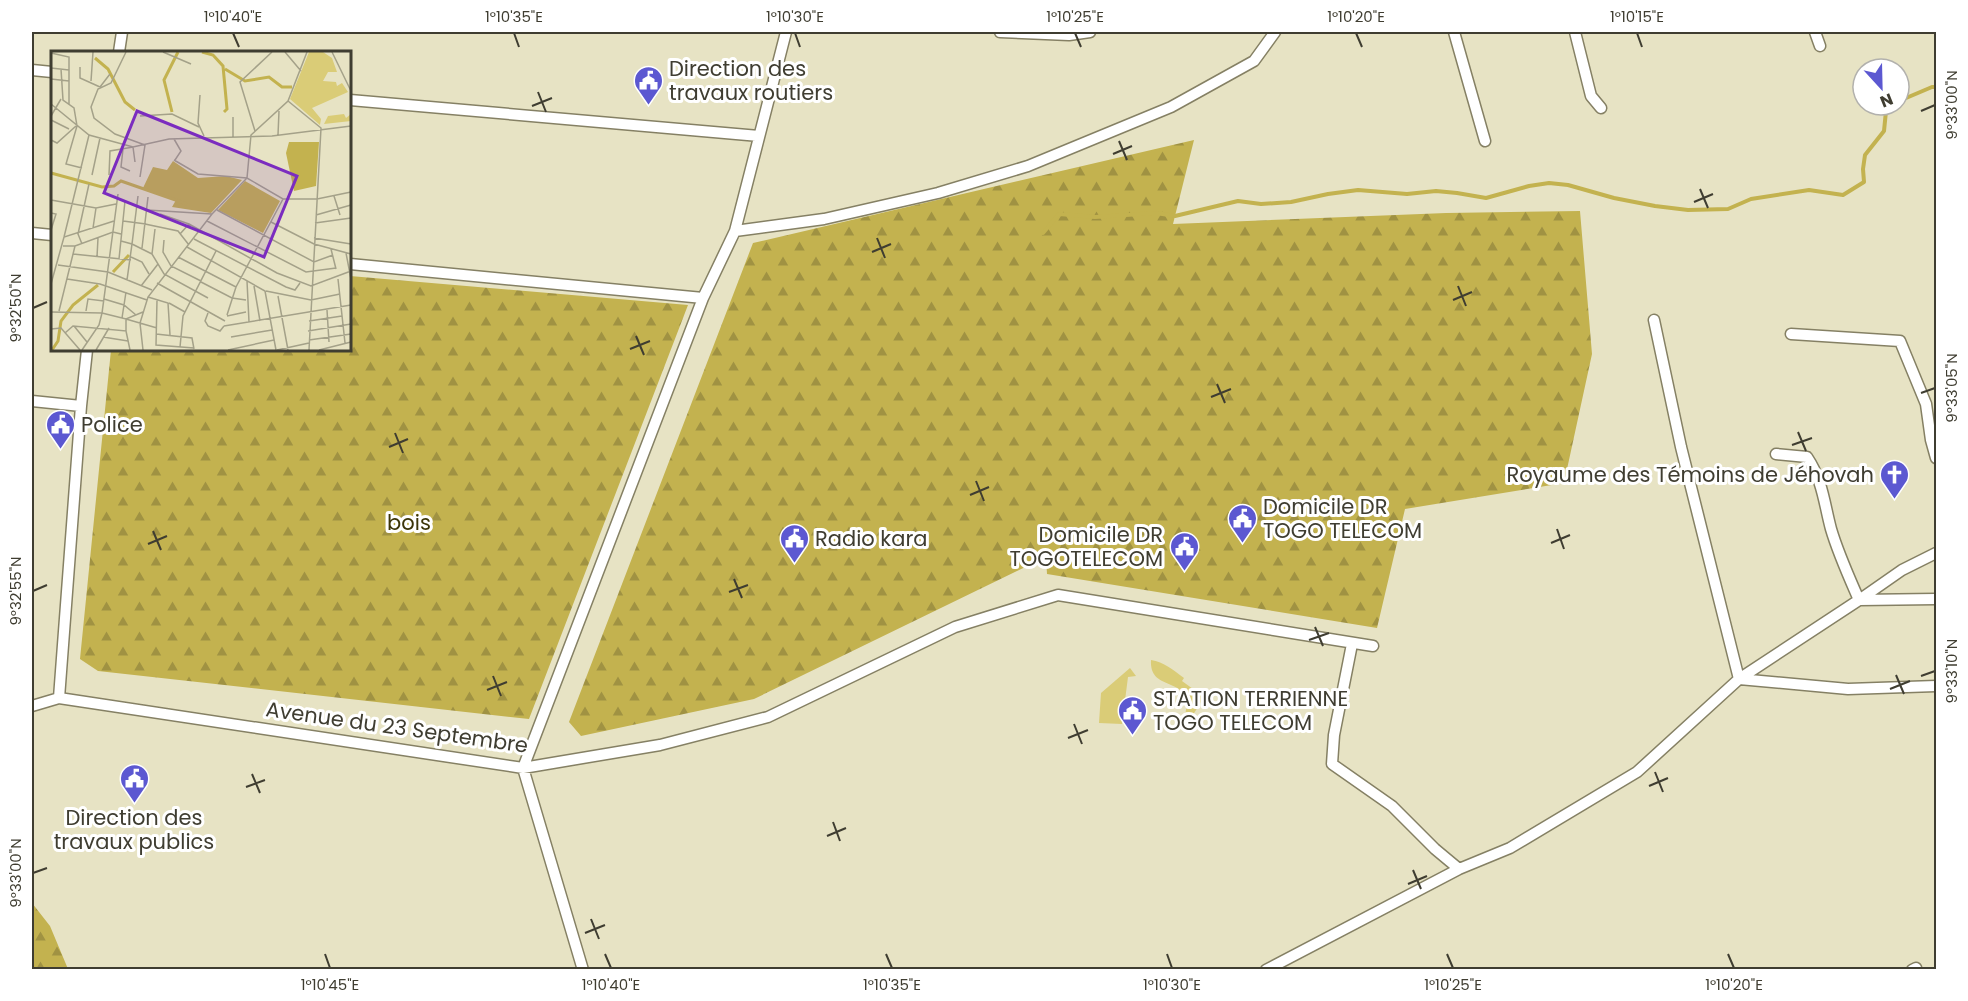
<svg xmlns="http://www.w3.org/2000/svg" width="1968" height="1001" viewBox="0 0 1968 1001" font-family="Poppins,sans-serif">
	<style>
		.green { fill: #dacc77 }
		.forest { fill: url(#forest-firs) }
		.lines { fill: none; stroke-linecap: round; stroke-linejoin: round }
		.stream { stroke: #c3b24f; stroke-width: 4 }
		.street-casing { stroke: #858064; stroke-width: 13 }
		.street { stroke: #fff; stroke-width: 10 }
		.ticks { fill: none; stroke: #3f3d31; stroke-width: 2 }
		.labels { text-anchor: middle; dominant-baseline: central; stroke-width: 6; stroke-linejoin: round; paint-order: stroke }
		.poi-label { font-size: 21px; fill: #3f3d31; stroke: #fff; text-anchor: start }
		.park-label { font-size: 21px; fill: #3b3408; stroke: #fff }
		.street-label { font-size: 21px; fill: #3f3d31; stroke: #fff }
		.inset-river { fill: none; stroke: #c3b24f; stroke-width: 3 }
		.inset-road { fill: none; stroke: #a4a189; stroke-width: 1.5 }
		.view { fill: #7b2cbf; fill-opacity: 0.15; stroke: #7b2cbf; stroke-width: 3 }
		.inset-edge { fill: none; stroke: #3f3d31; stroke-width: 3 }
		.neatline { fill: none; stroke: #3f3d31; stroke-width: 2 }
		.ticks-label { font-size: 15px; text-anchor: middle; fill: #3f3d31 }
	</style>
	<defs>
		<pattern id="forest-firs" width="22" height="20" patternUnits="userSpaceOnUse" patternTransform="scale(1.5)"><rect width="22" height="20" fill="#c3b24f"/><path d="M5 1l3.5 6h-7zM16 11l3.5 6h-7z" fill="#a09242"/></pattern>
	</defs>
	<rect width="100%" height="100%" fill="#e7e3c4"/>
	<path class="green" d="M 1151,660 C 1164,662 1173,670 1184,678 L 1182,681 L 1204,697 L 1188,723 L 1184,719 C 1185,714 1187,709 1186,704 C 1186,677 1149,691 1151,660 Z
		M 1130,668 L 1136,676 L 1128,677 L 1122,724 L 1099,723 L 1101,693 Z"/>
	<path class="forest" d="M 1194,140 L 1173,224 L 1446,213 L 1580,211 L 1592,354 L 1564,483 L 1405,509 L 1377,628 L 1047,574 L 1046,557 L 754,699 L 581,736 L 569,722 L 753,243 Z
		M 350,276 L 688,305 L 529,719 L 98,671 L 80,659 L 111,350 L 350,350 Z
		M 32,903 L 50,926 L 68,969 L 76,969 L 32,969 Z"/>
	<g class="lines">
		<path class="stream" d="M 1899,101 L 1932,87 L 1936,87
			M 1043,233 L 1059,214 L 1095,217 L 1156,213 L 1175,216 L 1238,201 L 1261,204 L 1291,202 L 1328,194 L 1358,190 L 1407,194 L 1436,191 L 1457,193 L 1486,198 L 1529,186 L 1549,183 L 1568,185 L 1614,198 L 1655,206 L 1688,210 L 1728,209 L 1751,199 L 1809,190 L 1843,195 L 1864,182 L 1863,169 L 1865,155 L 1884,131 L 1886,111 L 1893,105"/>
		<defs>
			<path id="street" d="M 1000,32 L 1069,35 L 1090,32
				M 1454,32 L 1485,141
				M 1575,32 L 1591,96 L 1601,108
				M 1815,32 L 1820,46
				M 119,52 L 122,32
				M 32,70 L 52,72
				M 350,100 L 759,136
				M 735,231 L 824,219 L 938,193 L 1028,166 L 1171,107 L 1254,61 L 1275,32
				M 32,233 L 52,235
				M 350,264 L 703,298
				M 1654,320 L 1681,447 L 1739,679 L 1848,689 L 1936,686
				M 1791,334 L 1900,341 L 1926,404 L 1931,440 L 1936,458
				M 32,401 L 81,406
				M 1776,454 L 1807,457 C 1823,481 1824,503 1831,529 C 1838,553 1849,577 1859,600 L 1902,570 L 1936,553
				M 1352,644 L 1334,735 L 1332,764 L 1392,806 L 1435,849 L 1459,869
				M 59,698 L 81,406 L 87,350
				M 32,706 L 59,698 L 523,768 L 660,745 L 768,717 L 955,627 L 1058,595 L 1373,646
				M 583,970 L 523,768 L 703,298 L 735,231 L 786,32
				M 1266,970 L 1459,869 L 1510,848 L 1637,772 L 1739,679 L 1859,600 L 1936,599
				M 1912,970 L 1916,968"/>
		</defs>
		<use href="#street" class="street-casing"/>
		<use href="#street" class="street"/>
	</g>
	<path class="ticks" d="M 233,33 L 239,47M 514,33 L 519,47M 795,33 L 800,47M 1075,33 L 1081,47M 1356,33 L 1362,47M 1637,33 L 1642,47M 538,92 L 546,112M 532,106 L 552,98M 1921,111 L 1935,105M 1119,141 L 1127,160M 1113,154 L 1132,146M 1700,189 L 1708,208M 1694,202 L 1713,194M 877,238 L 885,258M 872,252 L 891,244M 1458,286 L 1466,306M 1453,300 L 1472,292M 33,308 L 47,302M 636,336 L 644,355M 630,349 L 650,341M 1217,384 L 1225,403M 1921,393 L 1935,388M 1211,397 L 1231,389M 1798,432 L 1806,451M 395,433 L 403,453M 1792,445 L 1812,438M 389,447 L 408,439M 976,481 L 984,501M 970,495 L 989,487M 1557,529 L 1564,549M 153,531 L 161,550M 1551,543 L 1570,535M 148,544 L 167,536M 734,579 L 742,598M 33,591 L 47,585M 729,592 L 748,585M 1315,627 L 1323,646M 1309,640 L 1329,633M 1896,675 L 1904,694M 493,676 L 501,696M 1921,676 L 1935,671M 1890,689 L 1910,681M 487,690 L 507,682M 1074,724 L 1082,744M 1068,738 L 1088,730M 1655,772 L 1663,792M 252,774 L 260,793M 1649,786 L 1668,778M 246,787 L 265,780M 833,822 L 840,841M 827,836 L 846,828M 1413,870 L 1421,889M 33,873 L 47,868M 1408,884 L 1427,876M 591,919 L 599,939M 585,933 L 605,925M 325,954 L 330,968M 605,954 L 611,968M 886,954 L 892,968M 1167,954 L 1172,968M 1447,954 L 1453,968M 1728,954 L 1734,968"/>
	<defs>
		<symbol id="civic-pin" viewBox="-11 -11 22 30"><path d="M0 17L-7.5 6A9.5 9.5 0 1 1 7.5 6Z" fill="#5c58d1" stroke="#fff"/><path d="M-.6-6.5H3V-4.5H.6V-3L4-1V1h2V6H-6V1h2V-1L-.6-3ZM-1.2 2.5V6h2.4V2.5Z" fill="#fff"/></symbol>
		<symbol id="church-pin" viewBox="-11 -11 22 30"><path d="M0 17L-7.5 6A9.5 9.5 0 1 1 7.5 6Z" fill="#5c58d1" stroke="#fff"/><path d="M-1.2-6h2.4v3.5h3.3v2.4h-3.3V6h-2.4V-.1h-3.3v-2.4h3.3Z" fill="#fff"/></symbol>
	</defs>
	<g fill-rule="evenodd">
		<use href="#civic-pin" x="632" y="64" width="33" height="45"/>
		<use href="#civic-pin" x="44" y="408" width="33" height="45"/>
		<use href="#church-pin" x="1878" y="458" width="33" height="45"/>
		<use href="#civic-pin" x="1226" y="502" width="33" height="45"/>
		<use href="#civic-pin" x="778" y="522" width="33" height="45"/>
		<use href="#civic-pin" x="1168" y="530" width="33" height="45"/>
		<use href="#civic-pin" x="1116" y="694" width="33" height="45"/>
		<use href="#civic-pin" x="118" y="762" width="33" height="45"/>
	</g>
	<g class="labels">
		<g class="poi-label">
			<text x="669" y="68">Direction des<tspan x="669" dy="24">travaux routiers</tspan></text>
			<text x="81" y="424">Police</text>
			<text x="1874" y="474" text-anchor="end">Royaume des Témoins de Jéhovah</text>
			<text x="1263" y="506">Domicile DR<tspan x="1263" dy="24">TOGO TELECOM</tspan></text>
			<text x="1163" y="534" text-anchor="end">Domicile DR<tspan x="1163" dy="24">TOGOTELECOM</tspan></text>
			<text x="815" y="538">Radio kara</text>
			<text x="1153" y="698">STATION TERRIENNE<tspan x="1153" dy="24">TOGO TELECOM</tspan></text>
			<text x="134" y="817" text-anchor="middle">Direction des<tspan x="134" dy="24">travaux publics</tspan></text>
		</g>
		<g class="park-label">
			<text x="409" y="522">bois</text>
		</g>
		<g class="street-label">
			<text transform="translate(397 727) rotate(8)">Avenue du 23 Septembre</text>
		</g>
	</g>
	<g transform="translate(51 51)">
		<rect width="300" height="300" fill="#e7e3c4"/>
		<path d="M 258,1 L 272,1 L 281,7 L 286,21 L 277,21 L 272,30 L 285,31 L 286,35 L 291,32 L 297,41 L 261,57 L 270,68 L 269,74 L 239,48 ZM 293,63 L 295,67 L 300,63 L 300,70 L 273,73 L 277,65 Z" fill="#dacc77"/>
		<path d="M 238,91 L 268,91 L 265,135 L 243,140 L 235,102 ZM 122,110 L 147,127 L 175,125 L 191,129 L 160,162 L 121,156 L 125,149 L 92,137 L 102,116 L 116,119 ZM 194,130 L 229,150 L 212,182 L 167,159 Z" fill="#c3b24f"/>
		<path class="inset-river" d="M 151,1 L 162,4 L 172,15 L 176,58 L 173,61M 44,7 L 57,18 L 74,51 L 84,59M 174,18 L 194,30 L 218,26 L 231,36 L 241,36M 121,61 L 113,29 L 127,1M 0,122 L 51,136 L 63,135 L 70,130 L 136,153M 62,221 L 78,204M 1,299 L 7,290 L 10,270 L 22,254 L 47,234"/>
		<path class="inset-road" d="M 75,1 L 60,32 L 47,38 L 40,56 L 43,67 L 64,83 L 94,94 L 89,126M 112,1 L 140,13M 234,1 L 250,20M 281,1 L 300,40M 0,2 L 18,6 L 18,53M 29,16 L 29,27 L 49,36 L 59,23M 0,17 L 18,19M 10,18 L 12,49 L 23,57 L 26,75 L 15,113 L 31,117M 0,28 L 18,30M 40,30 L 42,1M 149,44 L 147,72 L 153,85M 237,50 L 270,77 L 258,299M 0,53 L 38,84 L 82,96 L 118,88 L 221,85 L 300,75M 0,65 L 10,48M 89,65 L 121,63 L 148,76M 182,66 L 182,86M 0,69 L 18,78M 204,80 L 189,31 L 221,1M 227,84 L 228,60M 123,88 L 130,100 L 124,109M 0,89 L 6,92 L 25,75M 72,98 L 70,116 L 79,120M 123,109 L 147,123 L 196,127 L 232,148 L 266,148 L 300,141M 41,124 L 49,87M 58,124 L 59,100 L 82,96 L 84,111M 283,145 L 289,164M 0,149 L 45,157 L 65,153M 96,159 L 161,163M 166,159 L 263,211 L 282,204M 0,162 L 5,163 L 0,179M 109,163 L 138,173M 265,164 L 300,154M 72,170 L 95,173M 156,170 L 255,221 L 285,217M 220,171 L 263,193 L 300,203M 264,172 L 300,167M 94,173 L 127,180 L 138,194M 42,177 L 45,157M 104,178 L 101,203 L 113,223 L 157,247M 129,183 L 138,173 L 226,222 L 260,235 L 300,220M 13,186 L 38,84M 263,187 L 300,193M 143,188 L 235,236 L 244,239 L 249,232M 113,189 L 112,201 L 120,215 L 150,230M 70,190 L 81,193 L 87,145M 31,193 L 27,183 L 38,133M 12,195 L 24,195 L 62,181 L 70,183M 136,196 L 214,240 L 225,299M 91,197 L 97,146M 280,198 L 285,218M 295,202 L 300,228M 22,203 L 80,209M 46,206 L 47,187M 80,206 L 91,211 L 98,223M 127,206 L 185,236M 68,208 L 74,150M 7,214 L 57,221 L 101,239M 16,228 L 49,233 L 96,249M 287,228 L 294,292M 76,229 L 81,193 L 101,203M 196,230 L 198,271M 150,231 L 181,247 L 195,249M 106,232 L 174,270M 0,233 L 13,186 L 63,170M 90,235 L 107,213M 203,235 L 209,270M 215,240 L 260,249 L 289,243M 227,245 L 237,299M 97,246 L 117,252 L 119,284M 53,248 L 73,254 L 85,264M 106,249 L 105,294 L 143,297M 118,252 L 134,261M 276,259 L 278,291M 8,260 L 24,195M 35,260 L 37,248 L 53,250M 0,261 L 51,262 L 75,268 L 92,261M 157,262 L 154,270 L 157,275 L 169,280 L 173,275M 176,264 L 185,236 L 232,148M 176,265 L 195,261M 71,267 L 75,241M 258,270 L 291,265M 23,275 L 36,291M 173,275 L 300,254M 0,278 L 10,277 L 29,299M 75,280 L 79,299M 257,280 L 300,273M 14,282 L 22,275 L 75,280 L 75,268 L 106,277M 105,283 L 141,287 L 143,298M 52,286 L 77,290M 180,286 L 221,279M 258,289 L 300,283M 129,296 L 132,265 L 165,200M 31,299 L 48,274 L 51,262 L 67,143M 45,299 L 58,277M 92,299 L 89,272 L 97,246 L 161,163 L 196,127 L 200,84 L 237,50 L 256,1M 177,299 L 223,289M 226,299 L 258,292M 268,299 L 300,291"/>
		<path class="view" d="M 86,60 L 246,125 L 213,206 L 53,142 Z"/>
		<rect width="300" height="300" class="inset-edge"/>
	</g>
	<rect width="1968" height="1001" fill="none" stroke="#ffffff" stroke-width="66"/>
	<g transform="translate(1881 87) rotate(158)"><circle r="28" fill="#ffffff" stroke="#b2b1ad" stroke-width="1.5"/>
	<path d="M0-4.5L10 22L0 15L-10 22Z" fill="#5c58d1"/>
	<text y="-9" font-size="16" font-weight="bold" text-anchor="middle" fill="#3f3d31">N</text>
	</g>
	<rect x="33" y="33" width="1902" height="935" class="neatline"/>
	<g class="ticks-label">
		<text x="233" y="22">1°10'40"E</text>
		<text x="514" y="22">1°10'35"E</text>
		<text x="795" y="22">1°10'30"E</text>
		<text x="1075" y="22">1°10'25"E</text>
		<text x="1356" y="22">1°10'20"E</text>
		<text x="1637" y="22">1°10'15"E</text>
		<text transform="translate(1952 105) rotate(-90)" y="5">9°33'00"N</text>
		<text transform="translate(16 308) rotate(-90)" y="5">9°32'50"N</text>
		<text transform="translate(1952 388) rotate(-90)" y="5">9°33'05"N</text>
		<text transform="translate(16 591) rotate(-90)" y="5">9°32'55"N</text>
		<text transform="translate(1952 671) rotate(-90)" y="5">9°33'10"N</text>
		<text transform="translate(16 873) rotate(-90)" y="5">9°33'00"N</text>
		<text x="330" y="990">1°10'45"E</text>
		<text x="611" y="990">1°10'40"E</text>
		<text x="892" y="990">1°10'35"E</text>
		<text x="1172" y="990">1°10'30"E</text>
		<text x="1453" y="990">1°10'25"E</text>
		<text x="1734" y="990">1°10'20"E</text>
	</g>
</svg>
